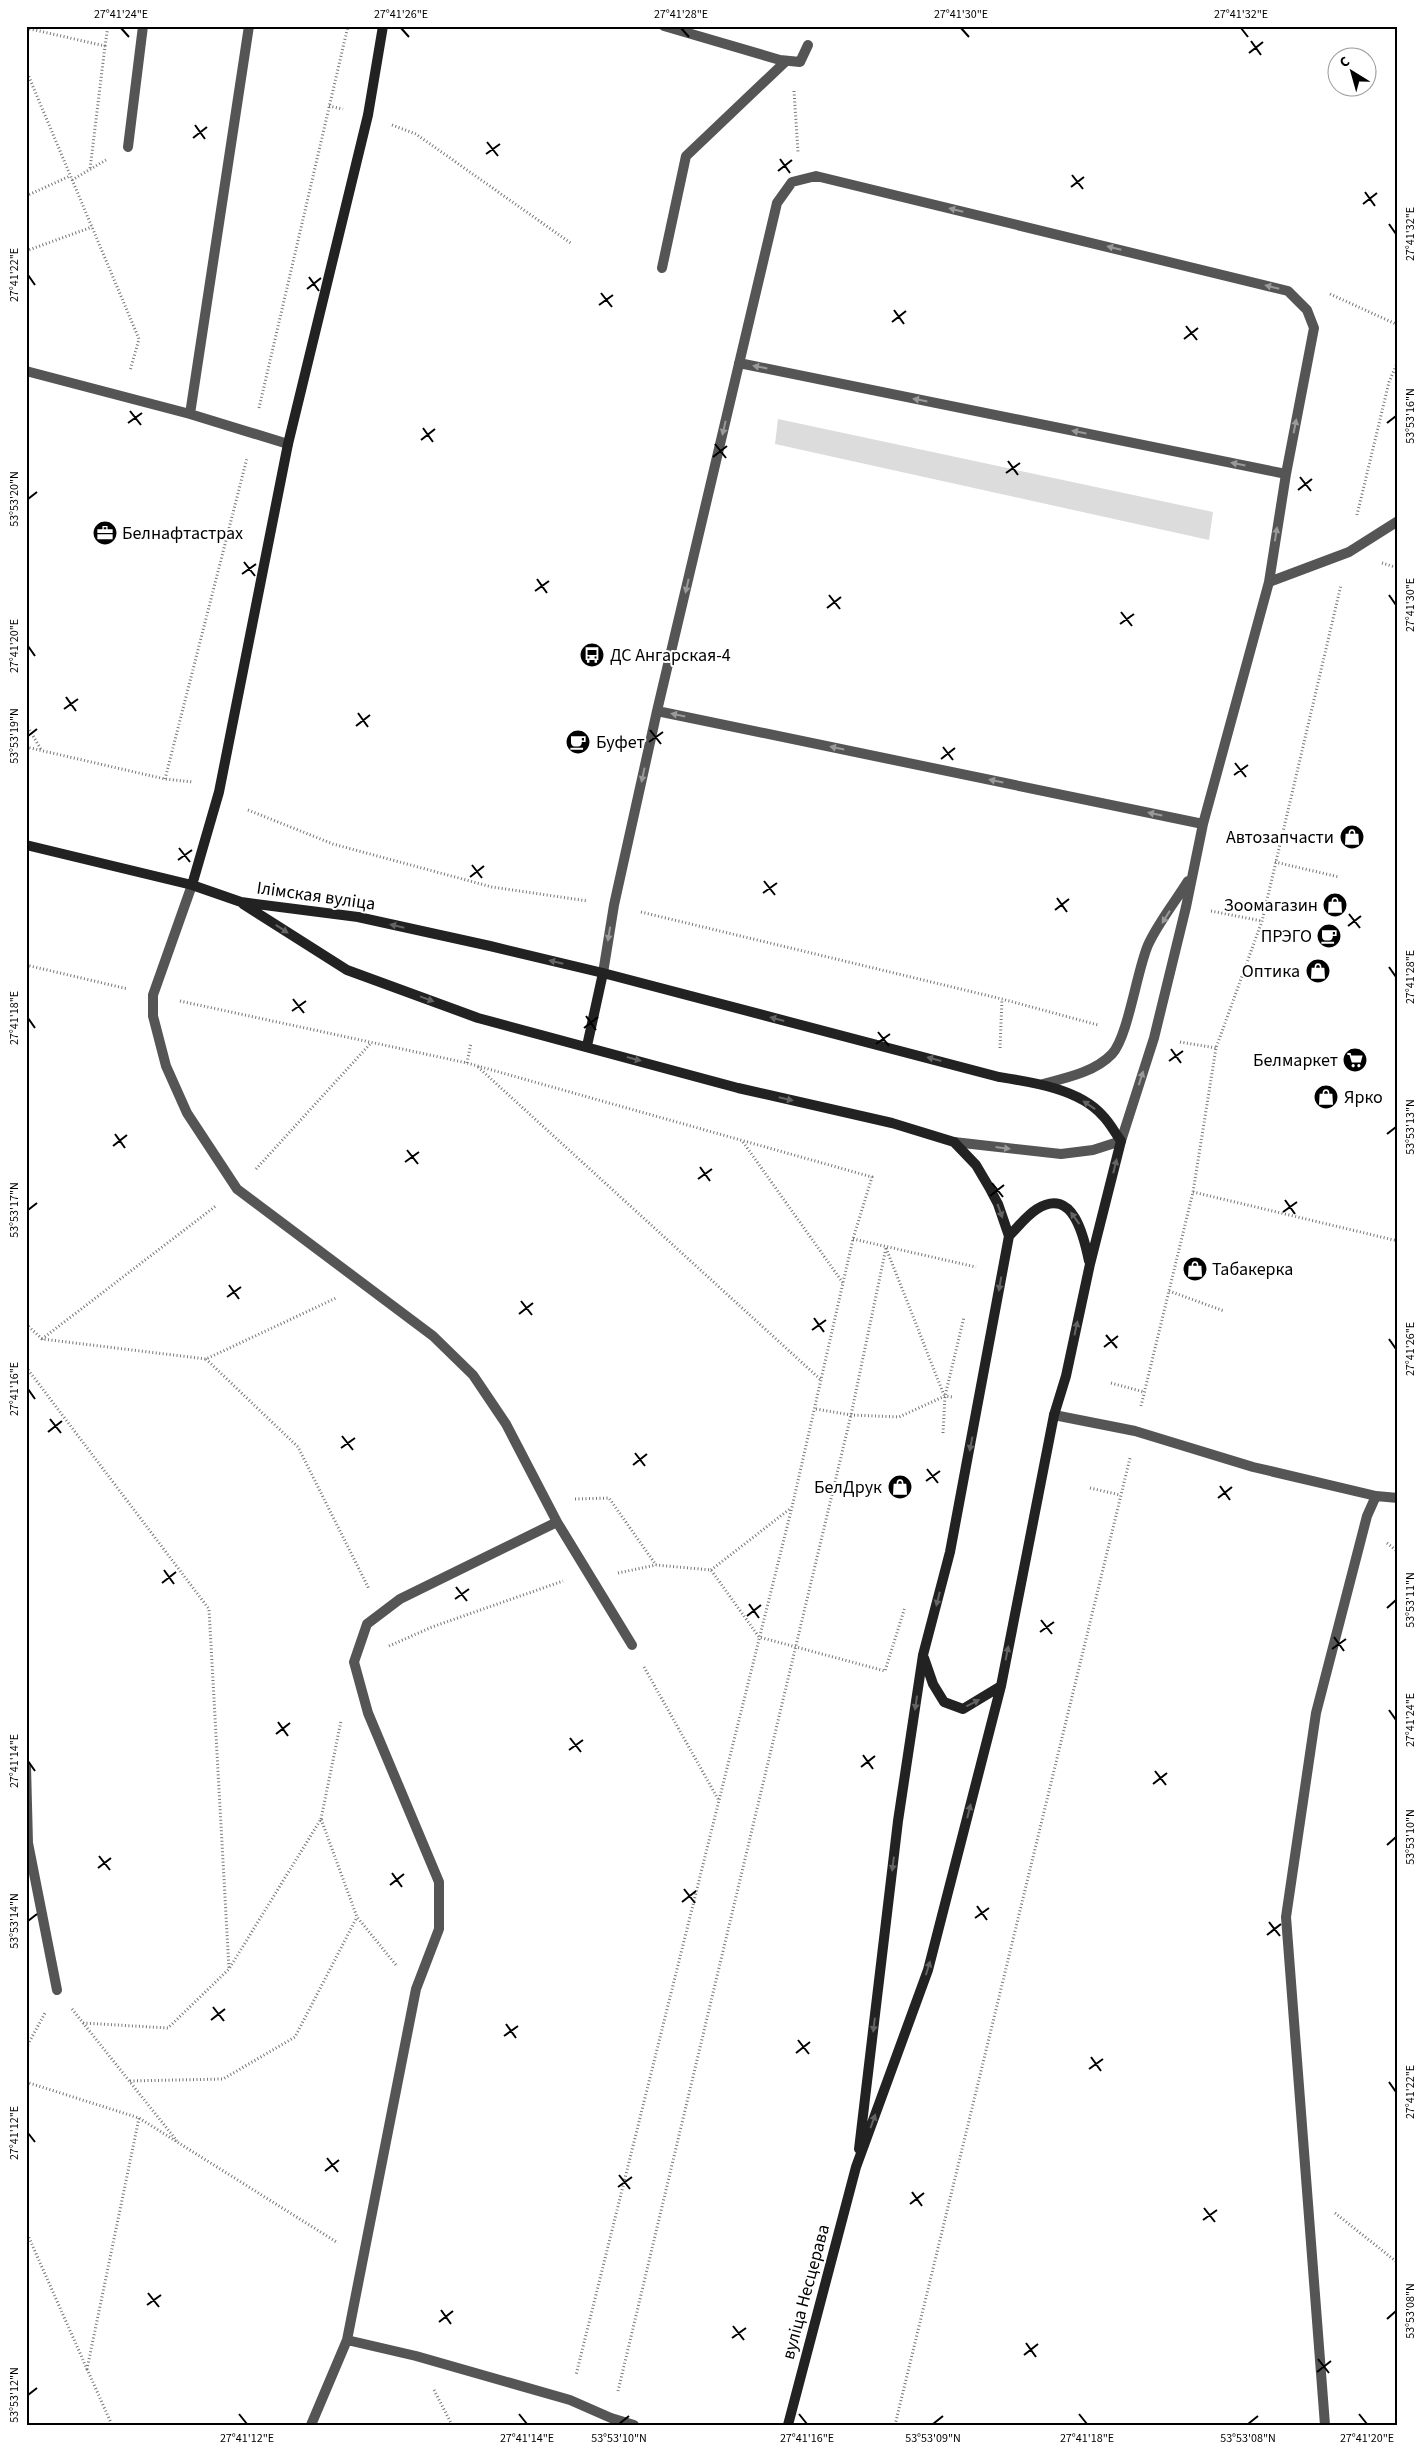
<svg xmlns="http://www.w3.org/2000/svg" width="1424" height="2451" viewBox="0 0 1424 2451" font-family="'Source Sans 3',sans-serif">
	<style>
		.green { fill: #dcdcdc }
		.lines { fill: none; stroke-linecap: round; stroke-linejoin: round }
		.path { stroke: #777; stroke-width: 3; stroke-dasharray: 1 2.5; stroke-linecap: butt }
		.lane { stroke: #555; stroke-width: 10 }
		.secondary { stroke: #222; stroke-width: 10 }
		.oneway { fill: #999 }
		.oneway2 { fill: #646464 }
		.ticks { fill: none; stroke: #000; stroke-width: 2 }
		.labels { text-anchor: middle; dominant-baseline: central; stroke-width: 4; stroke-linejoin: round; paint-order: stroke }
		.poi-label { font-size: 18px; fill: #000; stroke: #fff; text-anchor: end }
		.street-label { font-size: 18px; fill: #000; stroke: #fff }
		.neatline { fill: none; stroke: #000; stroke-width: 2 }
		.ticks-label { font-size: 12px; text-anchor: middle; fill: #000 }
	</style>
	<rect width="100%" height="100%" fill="#fff"/>
	<path class="green" d="M 778,419 L 1213,512 L 1209,540 L 775,444 Z"/>
	<g class="lines">
		<path class="path" d="M 26,28 L 105,46 L 90,169
			M 105,46 L 108,26
			M 26,70 L 139,339 L 130,371
			M 794,91 L 798,152
			M 329,106 L 343,109
			M 392,125 L 416,134 L 572,244
			M 72,180 L 106,160
			M 26,196 L 70,176
			M 26,251 L 92,227
			M 1330,294 L 1398,325
			M 259,408 L 348,26
			M 1357,515 L 1389,382 L 1398,361
			M 1382,563 L 1398,568
			M 26,724 L 42,751
			M 26,747 L 165,779 L 193,782
			M 165,779 L 247,458
			M 248,810 L 333,844 L 492,887 L 588,901
			M 1275,862 L 1339,877
			M 1211,911 L 1262,921
			M 641,912 L 1002,999 L 1098,1025
			M 26,965 L 128,989
			M 180,1001 L 467,1063 L 872,1177 L 853,1239 L 792,1507 L 576,2375
			M 1180,1042 L 1216,1048
			M 1000,1048 L 1002,999
			M 467,1063 L 471,1043
			M 478,1067 L 821,1380
			M 743,1142 L 843,1283
			M 256,1169 L 370,1044
			M 1193,1192 L 1398,1241
			M 853,1239 L 976,1267
			M 886,1248 L 944,1395
			M 1169,1291 L 1224,1311
			M 26,1324 L 42,1339 L 206,1359 L 336,1298
			M 42,1339 L 217,1205
			M 206,1359 L 298,1447 L 369,1589
			M 26,1367 L 209,1609 L 229,1969
			M 1111,1383 L 1144,1392
			M 1141,1406 L 1193,1192 L 1216,1048 L 1262,921 L 1341,585
			M 816,1409 L 851,1415 L 899,1417 L 945,1396 L 952,1397
			M 943,1433 L 945,1396 L 964,1317
			M 1090,1488 L 1120,1495
			M 575,1499 L 609,1498 L 656,1565
			M 1387,1543 L 1398,1552
			M 711,1570 L 791,1508
			M 618,1573 L 656,1565 L 711,1570 L 759,1637 L 885,1671 L 905,1607
			M 389,1646 L 432,1627 L 563,1581
			M 644,1667 L 718,1799
			M 321,1819 L 341,1721
			M 72,2009 L 177,2141
			M 83,2023 L 168,2028 L 229,1969 L 321,1819 L 357,1917 L 396,1965
			M 26,2048 L 45,2013
			M 130,2081 L 223,2079 L 295,2037 L 357,1917
			M 26,2082 L 139,2118 L 338,2243
			M 1335,2213 L 1398,2263
			M 26,2231 L 87,2369 L 139,2118
			M 87,2369 L 112,2425
			M 434,2390 L 452,2425
			M 618,2391 L 851,1415 L 886,1248
			M 895,2425 L 1130,1458"/>
		<path class="lane" d="M 664,26 L 780,60 L 800,62 L 808,45
			M 128,147 L 143,26
			M 662,268 L 686,156 L 786,61
			M 739,363 L 1286,474
			M 26,371 L 190,414 L 288,444
			M 190,414 L 249,26
			M 1269,582 L 1349,552 L 1398,521
			M 657,711 L 1203,824
			M 192,885 L 153,995 L 153,1016 L 166,1066 L 187,1113 L 237,1189 L 433,1336 L 473,1375 L 506,1424 L 557,1522 L 632,1645
			M 603,973 L 614,905 L 657,711 L 777,203 L 792,182 L 816,176 L 1288,291 L 1307,310 L 1314,328 L 1286,474 L 1269,582 L 1203,824 L 1186,907 L 1154,1038 L 1121,1141 L 1093,1150 L 1061,1154 L 954,1142
			M 1043,1084 C 1066,1078 1095,1072 1112,1054 C 1128,1037 1137,970 1148,945 C 1158,923 1175,902 1188,881
			M 1054,1415 L 1135,1431 L 1253,1467 L 1376,1496 L 1398,1498
			M 557,1522 L 400,1599 L 367,1624 L 354,1662 L 368,1713 L 439,1882 L 439,1929 L 416,1989 L 347,2340 L 416,2356 L 570,2400 L 611,2418 L 634,2425
			M 26,1766 L 28,1843 L 57,1990
			M 311,2425 L 347,2340
			M 1325,2425 L 1286,1917 L 1316,1713 L 1367,1516 L 1376,1496"/>
		<path class="secondary" d="M 26,845 L 192,885 L 241,902 L 358,917 L 490,946 L 603,973 L 999,1077 C 1032,1082 1080,1089 1103,1116 C 1110,1123 1115,1133 1121,1141 L 1090,1264 L 1066,1376 L 1054,1415 L 1001,1686 L 928,1970 L 856,2167 L 788,2425
			M 192,885 L 219,792 L 288,444 L 368,115 L 383,26
			M 243,904 L 347,970 L 478,1018 L 738,1088 L 892,1123 L 954,1142 L 976,1165 L 989,1187 L 998,1204 L 1009,1236 L 950,1552 L 923,1655 L 898,1821 L 859,2149
			M 587,1046 L 603,973
			M 1009,1236 C 1018,1227 1026,1216 1037,1209 C 1073,1186 1084,1237 1089,1261
			M 924,1658 L 933,1684 L 944,1702 L 963,1709 L 1001,1686"/>
	</g>
	<defs><path id="oneway-solid" d="M-6-.8H1V-3.2L6.5 0L1 3.2V.8H-6Z" transform="scale(1.25)"/></defs>
	<g class="oneway">
		<use href="#oneway-solid" transform="translate(956 210) rotate(-166)"/>
		<use href="#oneway-solid" transform="translate(1114 248) rotate(-166)"/>
		<use href="#oneway-solid" transform="translate(1272 287) rotate(-166)"/>
		<use href="#oneway-solid" transform="translate(760 367) rotate(-169)"/>
		<use href="#oneway-solid" transform="translate(920 400) rotate(-169)"/>
		<use href="#oneway-solid" transform="translate(1295 426) rotate(-79)"/>
		<use href="#oneway-solid" transform="translate(724 428) rotate(103)"/>
		<use href="#oneway-solid" transform="translate(1079 432) rotate(-169)"/>
		<use href="#oneway-solid" transform="translate(1238 464) rotate(-169)"/>
		<use href="#oneway-solid" transform="translate(1276 534) rotate(-81)"/>
		<use href="#oneway-solid" transform="translate(687 586) rotate(103)"/>
		<use href="#oneway-solid" transform="translate(678 715) rotate(-168)"/>
		<use href="#oneway-solid" transform="translate(837 748) rotate(-168)"/>
		<use href="#oneway-solid" transform="translate(643 775) rotate(102)"/>
		<use href="#oneway-solid" transform="translate(996 781) rotate(-168)"/>
		<use href="#oneway-solid" transform="translate(1155 814) rotate(-168)"/>
		<use href="#oneway-solid" transform="translate(1166 917) rotate(122)"/>
		<use href="#oneway-solid" transform="translate(609 934) rotate(99)"/>
		<use href="#oneway-solid" transform="translate(1141 1078) rotate(-72)"/>
		<use href="#oneway-solid" transform="translate(1003 1148) rotate(7)"/>
	</g>
	<g class="oneway2">
		<use href="#oneway-solid" transform="translate(397 926) rotate(-167)"/>
		<use href="#oneway-solid" transform="translate(282 929) rotate(33)"/>
		<use href="#oneway-solid" transform="translate(556 962) rotate(-167)"/>
		<use href="#oneway-solid" transform="translate(427 999) rotate(20)"/>
		<use href="#oneway-solid" transform="translate(777 1019) rotate(-165)"/>
		<use href="#oneway-solid" transform="translate(634 1059) rotate(15)"/>
		<use href="#oneway-solid" transform="translate(934 1059) rotate(-165)"/>
		<use href="#oneway-solid" transform="translate(786 1099) rotate(13)"/>
		<use href="#oneway-solid" transform="translate(1089 1105) rotate(-146)"/>
		<use href="#oneway-solid" transform="translate(1115 1166) rotate(-76)"/>
		<use href="#oneway-solid" transform="translate(1000 1211) rotate(70)"/>
		<use href="#oneway-solid" transform="translate(1075 1218) rotate(-126)"/>
		<use href="#oneway-solid" transform="translate(1000 1284) rotate(100)"/>
		<use href="#oneway-solid" transform="translate(1076 1328) rotate(-78)"/>
		<use href="#oneway-solid" transform="translate(971 1444) rotate(101)"/>
		<use href="#oneway-solid" transform="translate(938 1599) rotate(104)"/>
		<use href="#oneway-solid" transform="translate(1007 1653) rotate(-79)"/>
		<use href="#oneway-solid" transform="translate(916 1703) rotate(98)"/>
		<use href="#oneway-solid" transform="translate(973 1703) rotate(-27)"/>
		<use href="#oneway-solid" transform="translate(969 1811) rotate(-76)"/>
		<use href="#oneway-solid" transform="translate(893 1864) rotate(97)"/>
		<use href="#oneway-solid" transform="translate(928 1968) rotate(-73)"/>
		<use href="#oneway-solid" transform="translate(874 2025) rotate(97)"/>
		<use href="#oneway-solid" transform="translate(873 2121) rotate(-70)"/>
	</g>
	<path class="ticks" d="M 121,28 L 129,37M 401,28 L 409,37M 681,28 L 689,37M 961,28 L 969,37M 1241,28 L 1248,37M 1251,41 L 1261,55M 1249,53 L 1263,42M 195,125 L 205,139M 193,138 L 207,127M 487,142 L 498,156M 486,154 L 500,144M 780,159 L 790,173M 778,171 L 792,160M 1072,175 L 1083,189M 1071,187 L 1084,177M 1365,192 L 1375,206M 1363,204 L 1377,193M 1389,224 L 1396,234M 28,275 L 35,285M 309,277 L 319,291M 307,289 L 321,278M 601,293 L 612,307M 599,305 L 613,295M 894,310 L 904,324M 892,322 L 906,311M 1186,326 L 1197,340M 1184,339 L 1198,328M 130,411 L 141,425M 128,423 L 142,413M 1387,423 L 1396,416M 423,428 L 433,442M 421,440 L 435,429M 715,444 L 726,458M 713,457 L 727,446M 1008,461 L 1018,475M 1006,473 L 1020,463M 1300,477 L 1311,491M 1298,490 L 1312,479M 28,499 L 37,492M 244,562 L 255,576M 242,574 L 256,564M 537,579 L 547,593M 535,591 L 549,581M 829,595 L 840,609M 1389,595 L 1396,605M 827,608 L 841,597M 1121,612 L 1132,626M 1120,624 L 1134,614M 28,646 L 35,656M 66,697 L 76,711M 64,709 L 78,699M 358,713 L 368,727M 356,726 L 370,715M 650,730 L 661,744M 28,736 L 37,729M 649,742 L 663,732M 943,747 L 953,760M 941,759 L 955,748M 1235,763 L 1246,777M 1234,775 L 1248,765M 179,848 L 190,862M 178,860 L 192,850M 472,865 L 482,878M 470,877 L 484,866M 764,881 L 775,895M 763,893 L 777,883M 1057,898 L 1067,912M 1055,910 L 1069,899M 1349,914 L 1360,928M 1348,926 L 1361,916M 1389,967 L 1396,977M 293,999 L 304,1013M 292,1011 L 306,1001M 586,1016 L 596,1030M 28,1018 L 35,1028M 584,1028 L 598,1017M 878,1032 L 889,1046M 876,1044 L 890,1034M 1171,1049 L 1181,1063M 1169,1061 L 1183,1051M 115,1134 L 125,1148M 1387,1134 L 1396,1127M 113,1146 L 127,1135M 407,1150 L 418,1164M 405,1162 L 419,1152M 700,1167 L 710,1181M 698,1179 L 712,1169M 992,1183 L 1003,1197M 990,1196 L 1004,1185M 1285,1200 L 1295,1214M 28,1210 L 37,1203M 1283,1212 L 1297,1202M 229,1285 L 239,1299M 227,1297 L 241,1287M 521,1301 L 532,1315M 519,1314 L 533,1303M 814,1318 L 824,1332M 812,1330 L 826,1320M 1106,1335 L 1117,1348M 1389,1339 L 1396,1349M 1104,1347 L 1118,1336M 28,1389 L 35,1399M 50,1419 L 61,1433M 48,1432 L 62,1421M 342,1436 L 353,1450M 341,1448 L 355,1438M 635,1453 L 645,1466M 633,1465 L 647,1454M 927,1469 L 938,1483M 926,1481 L 940,1471M 1220,1486 L 1230,1500M 1218,1498 L 1232,1487M 164,1570 L 174,1584M 162,1583 L 176,1572M 456,1587 L 467,1601M 455,1599 L 469,1589M 749,1604 L 759,1618M 1387,1608 L 1396,1600M 747,1616 L 761,1605M 1041,1620 L 1052,1634M 1040,1632 L 1054,1622M 1334,1637 L 1344,1651M 1332,1649 L 1346,1639M 1389,1710 L 1396,1720M 278,1722 L 288,1736M 276,1734 L 290,1723M 570,1738 L 581,1752M 569,1750 L 583,1740M 863,1755 L 873,1769M 28,1761 L 35,1771M 861,1767 L 875,1756M 1155,1771 L 1166,1785M 1153,1784 L 1167,1773M 1387,1845 L 1396,1837M 99,1856 L 110,1870M 98,1868 L 111,1858M 392,1873 L 402,1887M 390,1885 L 404,1874M 684,1889 L 695,1903M 682,1902 L 696,1891M 977,1906 L 987,1920M 975,1918 L 989,1908M 28,1921 L 37,1914M 1269,1922 L 1280,1936M 1267,1935 L 1281,1924M 213,2007 L 224,2021M 211,2020 L 225,2009M 506,2024 L 516,2038M 504,2036 L 518,2026M 798,2040 L 809,2054M 796,2053 L 810,2042M 1091,2057 L 1101,2071M 1089,2069 L 1103,2059M 1389,2082 L 1396,2092M 28,2133 L 35,2142M 327,2158 L 338,2172M 325,2171 L 339,2160M 619,2175 L 630,2189M 618,2187 L 632,2177M 912,2192 L 922,2206M 910,2204 L 924,2193M 1204,2208 L 1215,2222M 1203,2220 L 1217,2210M 148,2293 L 159,2307M 147,2305 L 161,2295M 441,2310 L 451,2324M 1387,2319 L 1396,2311M 439,2322 L 453,2311M 733,2326 L 744,2340M 732,2338 L 746,2328M 1026,2343 L 1036,2357M 1024,2355 L 1038,2344M 1318,2359 L 1329,2373M 1317,2372 L 1331,2361M 28,2395 L 37,2388M 239,2414 L 247,2424M 519,2414 L 527,2424M 799,2414 L 807,2424M 1079,2414 L 1087,2424M 1359,2414 L 1367,2424M 619,2424 L 629,2416M 933,2424 L 943,2416M 1248,2424 L 1258,2416"/>
	<defs>
		<symbol id="office-disc" viewBox="-11 -11 22 22"><circle r="9.5" fill="#000" stroke="#fff"/><path d="M-6-3h4V-5.5h4V-3h4V5H-6ZM-1-4.5V-3h2v-1.5ZM-6 0V1H6V0Z" fill="#fff"/></symbol>
		<symbol id="bus-disc" viewBox="-11 -11 22 22"><circle r="9.5" fill="#000" stroke="#fff"/><path d="M-5-6H5V4H4V6H2V4H-2V6H-4V4H-5ZM-3.5-4V0h7V-4ZM-3.5 1.2v1.5H-2V1.2ZM2 1.2v1.5H3.5V1.2Z" fill="#fff"/></symbol>
		<symbol id="cafe-disc" viewBox="-11 -11 22 22"><circle r="9.5" fill="#000" stroke="#fff"/><path d="M-5.5-4.5H6V0H3Q3 3.5 0 3.5H-2.5Q-5.5 3.5-5.5 0ZM3-3.2v2h1.7v-2ZM-6 4.5H4V6H-6Z" fill="#fff"/></symbol>
		<symbol id="shop-disc" viewBox="-11 -11 22 22"><circle r="9.5" fill="#000" stroke="#fff"/><path d="M-5-2.5h2.3a2.7 3.5 0 0 1 5.4 0H5L5.5 6h-11ZM-1.5-2.5h3a1.5 2.3 0 0 0-3 0Z" fill="#fff"/></symbol>
		<symbol id="supermarket-disc" viewBox="-11 -11 22 22"><circle r="9.5" fill="#000" stroke="#fff"/><path d="M-6-5.5h2.5l.6 2H6L4.5 2H-2.5L-4.4-4H-6ZM-1.5 3.2a1.3 1.3 0 1 0 .1 0ZM3 3.2a1.3 1.3 0 1 0 .1 0Z" fill="#fff"/></symbol>
	</defs>
	<g fill-rule="evenodd">
		<use href="#office-disc" x="91" y="519" width="28" height="28"/>
		<use href="#bus-disc" x="578" y="641" width="28" height="28"/>
		<use href="#cafe-disc" x="564" y="728" width="28" height="28"/>
		<use href="#shop-disc" x="1338" y="823" width="28" height="28"/>
		<use href="#shop-disc" x="1321" y="891" width="28" height="28"/>
		<use href="#cafe-disc" x="1315" y="922" width="28" height="28"/>
		<use href="#shop-disc" x="1304" y="957" width="28" height="28"/>
		<use href="#supermarket-disc" x="1341" y="1046" width="28" height="28"/>
		<use href="#shop-disc" x="1312" y="1083" width="28" height="28"/>
		<use href="#shop-disc" x="1181" y="1255" width="28" height="28"/>
		<use href="#shop-disc" x="886" y="1473" width="28" height="28"/>
	</g>
	<g class="labels">
		<g class="poi-label">
			<text x="122" y="533" text-anchor="start">Белнафтастрах</text>
			<text x="610" y="655" text-anchor="start">ДС Ангарская-4</text>
			<text x="596" y="742" text-anchor="start">Буфет</text>
			<text x="1334" y="837">Автозапчасти</text>
			<text x="1318" y="905">Зоомагазин</text>
			<text x="1312" y="936">ПРЭГО</text>
			<text x="1300" y="971">Оптика</text>
			<text x="1338" y="1060">Белмаркет</text>
			<text x="1344" y="1097" text-anchor="start">Ярко</text>
			<text x="1212" y="1269" text-anchor="start">Табакерка</text>
			<text x="882" y="1487">БелДрук</text>
		</g>
		<g class="street-label">
			<text transform="translate(316 896) rotate(8)">Ілімская вуліца</text>
			<text transform="translate(806 2292) rotate(-75)">вуліца Несцерава</text>
		</g>
	</g>
	<rect width="1424" height="2451" fill="none" stroke="#ffffff" stroke-width="55"/>
	<g transform="translate(1352 72) rotate(323)"><circle r="24" fill="#ffffff" stroke="#999999"/>
	<path d="M0-4L9 19L0 12L-9 19Z" fill="#000000"/>
	<text y="-8" font-size="14" font-weight="bold" text-anchor="middle" fill="#000000">С</text>
	</g>
	<rect x="28" y="28" width="1368" height="2396" class="neatline"/>
	<g class="ticks-label">
		<text x="121" y="18">27°41'24"E</text>
		<text x="401" y="18">27°41'26"E</text>
		<text x="681" y="18">27°41'28"E</text>
		<text x="961" y="18">27°41'30"E</text>
		<text x="1241" y="18">27°41'32"E</text>
		<text transform="translate(1410 234) rotate(-90)" y="4">27°41'32"E</text>
		<text transform="translate(14 275) rotate(-90)" y="4">27°41'22"E</text>
		<text transform="translate(1410 416) rotate(-90)" y="4">53°53'16"N</text>
		<text transform="translate(14 499) rotate(-90)" y="4">53°53'20"N</text>
		<text transform="translate(1410 605) rotate(-90)" y="4">27°41'30"E</text>
		<text transform="translate(14 646) rotate(-90)" y="4">27°41'20"E</text>
		<text transform="translate(14 736) rotate(-90)" y="4">53°53'19"N</text>
		<text transform="translate(1410 977) rotate(-90)" y="4">27°41'28"E</text>
		<text transform="translate(14 1018) rotate(-90)" y="4">27°41'18"E</text>
		<text transform="translate(1410 1127) rotate(-90)" y="4">53°53'13"N</text>
		<text transform="translate(14 1210) rotate(-90)" y="4">53°53'17"N</text>
		<text transform="translate(1410 1349) rotate(-90)" y="4">27°41'26"E</text>
		<text transform="translate(14 1389) rotate(-90)" y="4">27°41'16"E</text>
		<text transform="translate(1410 1600) rotate(-90)" y="4">53°53'11"N</text>
		<text transform="translate(1410 1720) rotate(-90)" y="4">27°41'24"E</text>
		<text transform="translate(14 1761) rotate(-90)" y="4">27°41'14"E</text>
		<text transform="translate(1410 1837) rotate(-90)" y="4">53°53'10"N</text>
		<text transform="translate(14 1921) rotate(-90)" y="4">53°53'14"N</text>
		<text transform="translate(1410 2092) rotate(-90)" y="4">27°41'22"E</text>
		<text transform="translate(14 2133) rotate(-90)" y="4">27°41'12"E</text>
		<text transform="translate(1410 2311) rotate(-90)" y="4">53°53'08"N</text>
		<text transform="translate(14 2395) rotate(-90)" y="4">53°53'12"N</text>
		<text x="247" y="2442">27°41'12"E</text>
		<text x="527" y="2442">27°41'14"E</text>
		<text x="619" y="2442">53°53'10"N</text>
		<text x="807" y="2442">27°41'16"E</text>
		<text x="933" y="2442">53°53'09"N</text>
		<text x="1087" y="2442">27°41'18"E</text>
		<text x="1248" y="2442">53°53'08"N</text>
		<text x="1367" y="2442">27°41'20"E</text>
	</g>
</svg>
